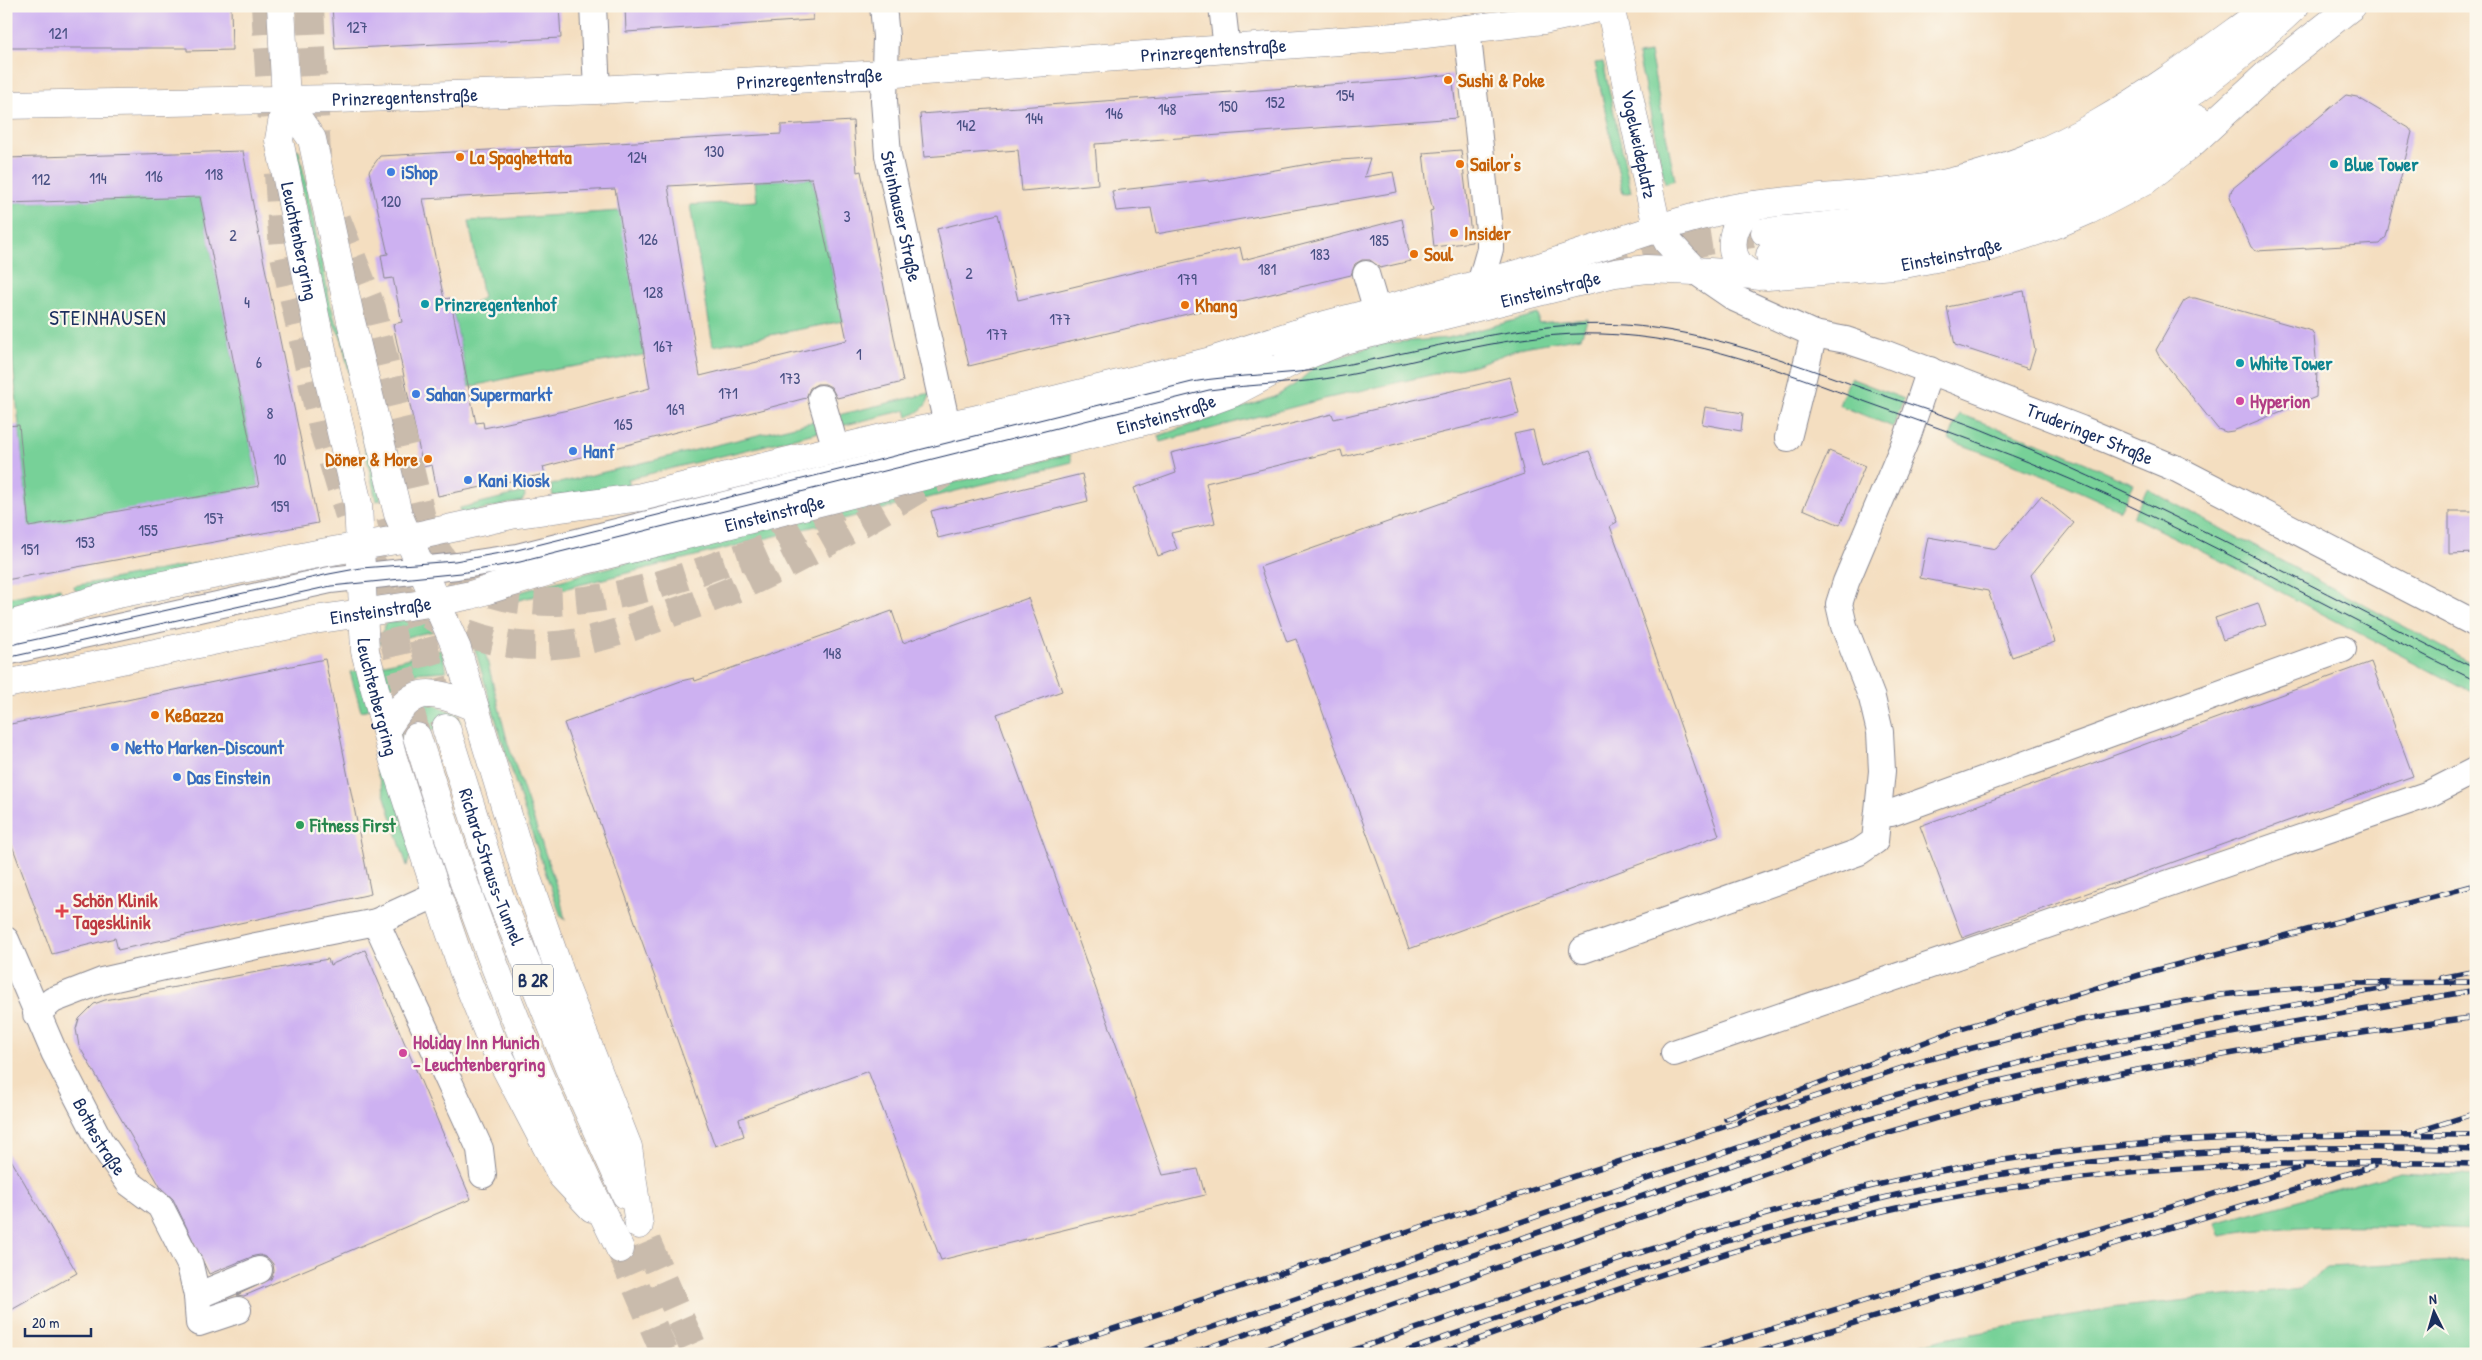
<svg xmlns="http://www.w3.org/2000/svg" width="2482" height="1360" viewBox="0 0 2482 1360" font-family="'Patrick Hand',sans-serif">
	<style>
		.green { fill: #77d198; stroke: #49807b }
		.building { fill: #cdb1f1; fill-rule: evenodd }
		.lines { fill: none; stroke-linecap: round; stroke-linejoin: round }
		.highway-tunnel { stroke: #c9bbac; stroke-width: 28; stroke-dasharray: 28 14; stroke-linecap: butt }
		.minor-casing { stroke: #88868f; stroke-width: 28 }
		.major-casing { stroke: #88868f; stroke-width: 29 }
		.highway-casing { stroke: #88868f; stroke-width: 29 }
		.minor { stroke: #fff; stroke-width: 26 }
		.major { stroke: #fff; stroke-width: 28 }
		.highway { stroke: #fff; stroke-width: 28 }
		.tram { stroke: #1b2f5e; stroke-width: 1 }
		.rail-casing { stroke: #1b2f5e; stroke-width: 5.5 }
		.rail { stroke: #fbf7ec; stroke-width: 4; stroke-dasharray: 11; stroke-linecap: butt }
		.food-dot { fill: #e8710a; stroke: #fbf7ec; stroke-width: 2 }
		.culture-dot { fill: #0f9aa8; stroke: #fbf7ec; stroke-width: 2 }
		.shop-dot { fill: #3f7fe0; stroke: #fbf7ec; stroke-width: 2 }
		.hotel-dot { fill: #d1479c; stroke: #fbf7ec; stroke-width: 2 }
		.leisure-dot { fill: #2e9e5b; stroke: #fbf7ec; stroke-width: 2 }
		.health-dot { fill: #e0444e; stroke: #fbf7ec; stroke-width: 2 }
		.labels { text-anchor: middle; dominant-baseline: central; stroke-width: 4.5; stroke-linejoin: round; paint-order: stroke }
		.number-label { font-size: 16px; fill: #485083 }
		.shield { fill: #fbf7ec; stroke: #5e6b89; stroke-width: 1 }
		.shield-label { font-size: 18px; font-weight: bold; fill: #1b2f5e }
		.street-label { font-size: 19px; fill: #1b2f5e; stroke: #fbf7ec }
		.food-label { font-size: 19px; font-weight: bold; fill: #c56008; stroke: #fbf7ec; text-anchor: start }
		.culture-label { font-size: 19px; font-weight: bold; fill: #0d838f; stroke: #fbf7ec; text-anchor: start }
		.shop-label { font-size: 19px; font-weight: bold; fill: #366cbe; stroke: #fbf7ec; text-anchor: start }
		.hotel-label { font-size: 19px; font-weight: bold; fill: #b23c85; stroke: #fbf7ec; text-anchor: start }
		.leisure-label { font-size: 19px; font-weight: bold; fill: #27864d; stroke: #fbf7ec; text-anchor: start }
		.health-label { font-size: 19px; font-weight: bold; fill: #be3a42; stroke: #fbf7ec; text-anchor: start }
		.quarter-label { font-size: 21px; letter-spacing: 1px; fill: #1b2f5e; stroke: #fbf7ec }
	</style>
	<rect width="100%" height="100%" fill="#fbf7ec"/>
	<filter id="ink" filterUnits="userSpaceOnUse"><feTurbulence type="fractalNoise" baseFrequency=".02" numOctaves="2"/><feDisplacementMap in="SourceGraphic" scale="10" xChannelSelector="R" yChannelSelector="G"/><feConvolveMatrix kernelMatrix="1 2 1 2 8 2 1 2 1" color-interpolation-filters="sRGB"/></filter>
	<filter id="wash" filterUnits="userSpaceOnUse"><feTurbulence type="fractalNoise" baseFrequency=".0096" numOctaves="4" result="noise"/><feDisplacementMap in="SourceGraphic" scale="20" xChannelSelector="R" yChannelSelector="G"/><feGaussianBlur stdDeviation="1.12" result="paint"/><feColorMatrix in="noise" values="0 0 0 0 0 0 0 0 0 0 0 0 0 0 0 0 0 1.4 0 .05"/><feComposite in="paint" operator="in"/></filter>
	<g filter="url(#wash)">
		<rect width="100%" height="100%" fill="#f4dec0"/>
		<path class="green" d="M 1650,53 L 1675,180 L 1665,183 L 1638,55 Z
			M 1603,62 L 1631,192 L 1623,194 L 1595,63 Z
			M 294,150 L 299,150 L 330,302 L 335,320 L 344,333 L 381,500 L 376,501 L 342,339 L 327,312 Z
			M 812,178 L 843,321 L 713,346 L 690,205 L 757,201 L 755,181 Z
			M 200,196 L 259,486 L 29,528 L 6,292 L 6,203 Z
			M 620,211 L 644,355 L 527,374 L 469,387 L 453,312 L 483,298 L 469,221 Z
			M 1538,314 L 1538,323 L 1588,319 L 1581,337 L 1524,347 L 1475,365 L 1324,399 L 1160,442 L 1158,436 L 1275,397 L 1297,383 L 1317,365 L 1367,348 L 1388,343 L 1448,338 Z
			M 1850,378 L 1904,399 L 1893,427 L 1839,405 Z
			M 930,393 C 928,407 920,411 908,417 L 906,410 L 841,426 L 834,416 Z
			M 1959,414 L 2049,447 L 2134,484 L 2120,510 L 2044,475 L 1949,440 Z
			M 820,420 L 819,432 L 628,479 L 630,486 L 553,496 L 551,485 Z
			M 1070,454 L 1072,462 L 499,605 L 496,599 L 587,573 Z
			M 2147,489 L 2476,665 L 2476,695 L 2228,564 L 2133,517 Z
			M 524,492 L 525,496 L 522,501 L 461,514 L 460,508 Z
			M 247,554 L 245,561 L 85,594 L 75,590 L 74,586 Z
			M 60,588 L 61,595 L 6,611 L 6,598 Z
			M 428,617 L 434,631 L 380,643 L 385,623 Z
			M 482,640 L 508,744 L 560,897 L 565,920 L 561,916 C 528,825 499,734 473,642 Z
			M 441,650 L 446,667 L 446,671 L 416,673 L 400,680 L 389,688 L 381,665 Z
			M 360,670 L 370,709 L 361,711 L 350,672 Z
			M 424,700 L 458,715 L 461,722 L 401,739 L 400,727 Z
			M 386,767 L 412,851 L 407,866 L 376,769 Z
			M 2400,1172 L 2476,1176 L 2476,1229 C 2393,1226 2301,1221 2220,1236 L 2215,1223 Z
			M 2476,1260 L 2476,1354 L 1890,1354 L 1944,1338 L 2112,1308 L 2300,1288 L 2327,1267 Z"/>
		<g id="blocks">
			<path class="building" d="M 6,6 L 231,6 L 232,50 L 187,51 L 187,48 L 6,48 Z
				M 332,6 L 378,6 L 380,8 L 559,6 L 561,38 L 335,49 Z
				M 625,6 L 812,6 L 813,20 L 626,32 Z
				M 1452,74 L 1457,118 L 1095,144 L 1098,184 L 1022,191 L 1018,150 L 924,157 L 920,114 L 1401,80 Z
				M 2346,95 L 2357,97 L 2409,128 L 2412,132 L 2386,237 L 2380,244 L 2256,251 L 2251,247 L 2232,204 L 2230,196 L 2232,189 Z
				M 853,121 L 857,172 L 861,171 L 903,382 L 837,398 L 831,387 L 825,384 L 817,384 L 810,388 L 806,398 L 543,467 L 545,474 L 438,496 L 432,465 L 423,467 L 393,324 L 402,322 L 393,278 L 385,279 L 381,255 L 388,254 L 369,171 L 380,156 L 781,134 L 781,125 ZM 812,178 L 847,340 L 700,376 L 668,186 ZM 615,189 L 650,388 L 568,410 L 484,428 L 483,422 L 476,423 L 450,298 L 444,299 L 423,199 Z
				M 1461,150 L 1472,242 L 1434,247 L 1430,211 L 1433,210 L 1427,187 L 1423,153 Z
				M 243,151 L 264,263 L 318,523 L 6,580 L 6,426 L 19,425 L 29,527 L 259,486 L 200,197 L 6,203 L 6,158 Z
				M 1370,158 L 1364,177 L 1393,172 L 1397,192 L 1156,234 L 1151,208 L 1116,211 L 1112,191 L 1209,180 L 1209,182 L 1325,161 Z
				M 998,214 L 1018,300 L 1240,247 L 1243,260 L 1402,219 L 1411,261 L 1380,268 L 1370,260 L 1362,260 L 1355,264 L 1351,275 L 969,366 L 937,229 Z
				M 2024,291 L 2035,350 L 2029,369 L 1955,345 L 1947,307 Z
				M 2189,298 L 2195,298 L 2312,331 L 2314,336 L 2317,369 L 2316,397 L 2233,431 L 2226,432 L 2218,429 L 2159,356 L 2156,350 L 2184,301 Z
				M 1510,377 L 1519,414 L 1343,457 L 1341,450 L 1206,483 L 1215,523 L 1171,533 L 1177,549 L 1158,556 L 1134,488 L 1176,473 L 1171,453 L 1332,414 L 1334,419 Z
				M 1705,407 L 1743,413 L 1741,431 L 1702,424 Z
				M 1533,430 L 1542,467 L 1589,451 L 1617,522 L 1610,526 L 1719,835 L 1409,949 L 1296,639 L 1287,642 L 1260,567 L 1524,474 L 1514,434 Z
				M 1829,451 L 1865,466 L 1840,525 L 1803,509 Z
				M 1082,474 L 1088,501 L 938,538 L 931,511 Z
				M 2041,496 L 2074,523 L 2031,575 L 2055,642 L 2012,657 L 1988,591 L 1920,578 L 1928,537 L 1996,549 Z
				M 2449,511 L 2476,511 L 2476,553 L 2449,554 Z
				M 1028,598 L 1062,691 L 997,714 L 1163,1175 L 1198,1169 L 1205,1195 L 941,1260 L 868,1071 L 739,1119 L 744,1136 L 715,1146 L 564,723 L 681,681 L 694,678 L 695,681 L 892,611 L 903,643 Z
				M 2258,603 L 2266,625 L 2223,640 L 2215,618 Z
				M 325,659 L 371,894 L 118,950 L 115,938 L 52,954 L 6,829 L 6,725 Z
				M 2371,662 L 2413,776 L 1962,938 L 1920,826 Z
				M 365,950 L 471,1199 L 244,1296 L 237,1295 L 271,1279 L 274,1271 L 273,1264 L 268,1258 L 260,1255 L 254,1256 L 209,1274 L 173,1199 L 161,1188 L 79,1046 L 76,1029 L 79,1019 L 94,1004 L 105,1000 L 328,959 L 330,965 Z
				M 6,1151 L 77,1273 L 6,1313 Z"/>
		</g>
	</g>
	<g filter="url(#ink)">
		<use href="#blocks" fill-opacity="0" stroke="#88868f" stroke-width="1"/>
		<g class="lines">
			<path class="highway-tunnel" d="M 265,6 L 272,123
				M 310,6 L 317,156
				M 278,173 L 283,251 L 322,427 L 349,516
				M 337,219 L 372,308 L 424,527 C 436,551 450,575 475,587 C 549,621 651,590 723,563 C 738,558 755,553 769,546 C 798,531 827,513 855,497
				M 1602,265 L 1707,241 L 1765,232
				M 390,517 L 446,728
				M 368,558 C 386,587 414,609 444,623 C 469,635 493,643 520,645 C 571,650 617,633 664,616 C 685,608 707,601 728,592 C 803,560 874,516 944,474
				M 381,588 L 417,737
				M 647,1242 L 696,1354
				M 620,1249 L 665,1354"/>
			<defs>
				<g id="minor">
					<path d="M 593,6 L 597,90"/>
					<path id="s1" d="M 883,6 L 886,37 L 884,100 L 888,155 L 947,425"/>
					<path d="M 1222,6 L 1227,49"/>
					<path d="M 1467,28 L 1490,239 L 1490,249 L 1480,284"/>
					<path id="s2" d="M 1695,271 L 1736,299 L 1814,334 L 1846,340 L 1876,350 L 2081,429 L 2177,469 L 2476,624"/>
					<path d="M 1366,274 L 1377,311"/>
					<path d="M 821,398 L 836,449"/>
					<path d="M 1788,438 L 1814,334"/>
					<path d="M 6,652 L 330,580 L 457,566 L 517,557 L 1268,368"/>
					<path d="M 1879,814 L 1891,813 L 2343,649"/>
					<path d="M 376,922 L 480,1149 L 483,1175"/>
					<path id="s3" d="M 6,940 L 54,1052 L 100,1141 L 129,1183 L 160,1206 L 190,1265 L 197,1296 L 199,1323 L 238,1310"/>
					<path d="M 1583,950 L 1859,852 L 1875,841 L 1882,771 L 1880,732 L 1872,698 L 1844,626 L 1839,604 L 1846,582 L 1908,435 L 1930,370"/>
					<path d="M 36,1014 L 53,1000 L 102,981 L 256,946 L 376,922 L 437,894"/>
					<path d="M 1674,1053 L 2429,794 L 2476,770"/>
					<path d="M 197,1296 L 259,1270"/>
				</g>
				<g id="major">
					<path id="s4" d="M 281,6 L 286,101 L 279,140 L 326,369 L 358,504 L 365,651 L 393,758 L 437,894"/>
					<path id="s5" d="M 1610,6 L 1655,218 L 1668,242 L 1695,271"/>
					<path d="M 286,101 L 312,139 L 351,321 L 398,514 L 436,602"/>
					<path id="s6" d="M 6,105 L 336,99 L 597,90 L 883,74 L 1408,36 L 1543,20 L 1608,6"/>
					<path d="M 6,626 L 113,595 L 327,552 L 407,538 L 511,515 L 641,497 L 886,437 L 973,420 L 1211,361 L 1310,329 L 1524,272 L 1659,228"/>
					<path id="s7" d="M 6,684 L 314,620 L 436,602 L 471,595 L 582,561 L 1177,413 L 1232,393 L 1295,360 L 1344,340 L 1615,273 L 1647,269 L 1695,271"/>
				</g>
				<g id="highway">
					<path d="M 1756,205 C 1727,222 1722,267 1758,276"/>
					<path d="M 1659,228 C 1682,221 1705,214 1729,209 C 1801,196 1875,198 1947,183 C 2075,156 2167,80 2270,6"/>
					<path d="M 1765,232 C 1825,226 1885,221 1945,208 C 2060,183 2158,124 2247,49 C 2263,35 2280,21 2295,6"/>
					<path d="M 1770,255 C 1822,250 1876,247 1929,238 C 2027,222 2116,173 2198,119"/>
					<path id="s8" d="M 1695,271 L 1767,276 L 1904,264 L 1983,249 L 2052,226 L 2089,210 L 2146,180 L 2190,145 L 2276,66 L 2352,6"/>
					<path d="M 436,602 L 457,649 L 528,881 L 564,984 L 628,1147 L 639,1225"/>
					<path id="s9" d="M 446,728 L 497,890 L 569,1068 L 626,1195"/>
					<path d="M 386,730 C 412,685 428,688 474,707"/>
					<path d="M 417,737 C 435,792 451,848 471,902 C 513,1020 564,1137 620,1249"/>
					<path d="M 437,894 L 463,970 L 491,1040 L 562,1176 L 592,1208"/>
				</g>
			</defs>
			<use href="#minor" class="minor-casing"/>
			<use href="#major" class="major-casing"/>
			<use href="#highway" class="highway-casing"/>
			<use href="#minor" class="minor"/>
			<use href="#major" class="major"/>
			<use href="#highway" class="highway"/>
			<path class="tram" d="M 6,646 L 329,574 L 361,568 L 455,561 L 517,550 L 1192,382 C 1237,374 1283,376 1328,368 C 1427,351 1523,319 1625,325 C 1709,331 1789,362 1868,390 C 1911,405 1955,418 1997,436 C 2161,504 2317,590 2476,669
				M 6,658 L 331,586 L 461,573 L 520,562 L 1209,390 C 1253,384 1298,384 1343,376 C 1428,360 1515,331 1602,334 C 1696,337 1782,371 1869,403 C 1964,437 2060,471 2151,516 C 2260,569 2367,627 2476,681"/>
			<defs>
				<path id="rail" d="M 2441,978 L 2476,971
					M 1726,1119 L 1954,1031 L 2153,971 L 2476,885
					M 2419,1131 L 2476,1113
					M 1037,1354 L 1926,1060 L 2081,1020 L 2220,995 L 2353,983 L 2476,982
					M 1134,1354 L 1884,1098 C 2049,1052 2216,1019 2385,988
					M 1189,1354 L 1847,1125 L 1981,1085 L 2157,1046 L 2476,990
					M 1252,1354 L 1848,1144 L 1981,1105 L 2126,1072 L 2291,1043 L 2476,1017
					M 1342,1354 C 1525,1292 1707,1224 1894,1181 C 2085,1137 2281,1133 2476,1135
					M 1399,1354 C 1563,1295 1726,1235 1896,1195 C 2081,1152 2286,1143 2476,1150
					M 1438,1354 C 1590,1299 1743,1241 1901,1207 C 2090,1167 2283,1159 2476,1164
					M 1690,1354 L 2302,1167
					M 1752,1354 L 2374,1166"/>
			</defs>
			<use href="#rail" class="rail-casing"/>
			<use href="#rail" class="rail"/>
		</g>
	</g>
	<g class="food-dot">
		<circle cx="1448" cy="80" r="5"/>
		<circle cx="460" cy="157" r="5"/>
		<circle cx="1460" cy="164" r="5"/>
		<circle cx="1454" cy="233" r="5"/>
		<circle cx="1414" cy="254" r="5"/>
		<circle cx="1185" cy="305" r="5"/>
		<circle cx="428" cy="459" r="5"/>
		<circle cx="155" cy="715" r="5"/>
	</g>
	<g class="culture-dot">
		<circle cx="2334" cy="164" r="5"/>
		<circle cx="425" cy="304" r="5"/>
		<circle cx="2240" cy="363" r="5"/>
	</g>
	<g class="shop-dot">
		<circle cx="391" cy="172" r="5"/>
		<circle cx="416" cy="394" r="5"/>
		<circle cx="573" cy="451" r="5"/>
		<circle cx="468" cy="480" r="5"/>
		<circle cx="115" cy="747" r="5"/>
		<circle cx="177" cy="777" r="5"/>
	</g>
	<g class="hotel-dot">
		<circle cx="2240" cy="401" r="5"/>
		<circle cx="403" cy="1053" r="5"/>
	</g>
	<circle class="leisure-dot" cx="300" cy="825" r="5"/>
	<path class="health-dot" d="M59.5 903.5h5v5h5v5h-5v5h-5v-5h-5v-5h5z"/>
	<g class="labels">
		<g class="number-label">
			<text x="357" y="27">127</text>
			<text x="58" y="33">121</text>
			<text x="1345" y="95">154</text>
			<text x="1275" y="102">152</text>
			<text x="1228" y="106">150</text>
			<text x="1167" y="109">148</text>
			<text x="1114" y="113">146</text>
			<text x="1034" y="118">144</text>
			<text x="966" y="125">142</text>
			<text x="714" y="151">130</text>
			<text x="637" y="157">124</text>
			<text x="214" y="174">118</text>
			<text x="154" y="176">116</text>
			<text x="98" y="178">114</text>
			<text x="41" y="179">112</text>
			<text x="391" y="201">120</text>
			<text x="847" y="216">3</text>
			<text x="233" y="235">2</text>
			<text x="648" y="239">126</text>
			<text x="1379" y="240">185</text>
			<text x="1320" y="254">183</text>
			<text x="1267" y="269">181</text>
			<text x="969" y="273">2</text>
			<text x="1187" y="279">179</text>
			<text x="653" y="292">128</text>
			<text x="247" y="302">4</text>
			<text x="1060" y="319">177</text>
			<text x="997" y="334">177</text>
			<text x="663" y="346">167</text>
			<text x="859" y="354">1</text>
			<text x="259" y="362">6</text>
			<text x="790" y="378">173</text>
			<text x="728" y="393">171</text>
			<text x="675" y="409">169</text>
			<text x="270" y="413">8</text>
			<text x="623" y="424">165</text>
			<text x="280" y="459">10</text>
			<text x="280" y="506">159</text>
			<text x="214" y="518">157</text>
			<text x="148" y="530">155</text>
			<text x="85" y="542">153</text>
			<text x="30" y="549">151</text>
			<text x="832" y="653">148</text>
		</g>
		<rect class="shield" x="513" y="964.5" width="40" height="31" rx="4"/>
		<g class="shield-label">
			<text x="533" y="980">B 2R</text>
		</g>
		<g class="street-label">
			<text stroke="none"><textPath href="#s6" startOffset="1209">Prinzregentenstraße</textPath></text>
			<text stroke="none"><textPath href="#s6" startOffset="804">Prinzregentenstraße</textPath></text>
			<text stroke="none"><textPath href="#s6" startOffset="399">Prinzregentenstraße</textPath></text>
			<text stroke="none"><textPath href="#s5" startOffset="141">Vogelweideplatz</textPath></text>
			<text stroke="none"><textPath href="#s1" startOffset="212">Steinhauser Straße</textPath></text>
			<text stroke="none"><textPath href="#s4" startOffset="238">Leuchtenbergring</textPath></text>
			<text stroke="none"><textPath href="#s8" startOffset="258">Einsteinstraße</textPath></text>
			<text stroke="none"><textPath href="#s7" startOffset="1598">Einsteinstraße</textPath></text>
			<text stroke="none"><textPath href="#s7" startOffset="1192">Einsteinstraße</textPath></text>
			<text stroke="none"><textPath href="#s2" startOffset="429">Truderinger Straße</textPath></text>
			<text stroke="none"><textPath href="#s7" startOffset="788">Einsteinstraße</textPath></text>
			<text stroke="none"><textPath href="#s7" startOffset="382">Einsteinstraße</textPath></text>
			<text stroke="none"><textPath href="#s4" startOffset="702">Leuchtenbergring</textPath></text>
			<text stroke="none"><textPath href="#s9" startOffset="146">Richard-Strauss-Tunnel</textPath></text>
			<text stroke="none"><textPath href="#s3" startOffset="218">Bothestraße</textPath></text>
		</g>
		<g class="food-label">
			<text x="1458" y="80">Sushi &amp; Poke</text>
			<text x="470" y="157">La Spaghettata</text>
			<text x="1470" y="164">Sailor's</text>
			<text x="1464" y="233">Insider</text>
			<text x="1424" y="254">Soul</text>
			<text x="1195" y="305">Khang</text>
			<text x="418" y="459" text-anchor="end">Döner &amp; More</text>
			<text x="165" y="715">KeBazza</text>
		</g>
		<g class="culture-label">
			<text x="2344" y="164">Blue Tower</text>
			<text x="435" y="304">Prinzregentenhof</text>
			<text x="2250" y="363">White Tower</text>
		</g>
		<g class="shop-label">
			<text x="401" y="172">iShop</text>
			<text x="426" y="394">Sahan Supermarkt</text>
			<text x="583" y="451">Hanf</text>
			<text x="478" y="480">Kani Kiosk</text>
			<text x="125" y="747">Netto Marken-Discount</text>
			<text x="187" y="777">Das Einstein</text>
		</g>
		<g class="hotel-label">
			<text x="2250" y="401">Hyperion</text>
			<text x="413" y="1042">Holiday Inn Munich<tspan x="413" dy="22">- Leuchtenbergring</tspan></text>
		</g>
		<g class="leisure-label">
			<text x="310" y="825">Fitness First</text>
		</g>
		<g class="health-label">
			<text x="73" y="900">Schön Klinik<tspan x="73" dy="22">Tagesklinik</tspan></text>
		</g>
		<g class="quarter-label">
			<text x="108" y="317">STEINHAUSEN</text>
		</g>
	</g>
	<rect width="2482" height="1360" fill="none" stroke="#fbf7ec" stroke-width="25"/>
	<g transform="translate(2434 1312) rotate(355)" stroke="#fbf7ec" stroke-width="4" paint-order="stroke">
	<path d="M0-4L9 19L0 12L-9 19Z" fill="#1b2f5e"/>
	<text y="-8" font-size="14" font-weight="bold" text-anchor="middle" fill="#1b2f5e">N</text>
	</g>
	<path d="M25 1328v8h66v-8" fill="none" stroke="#1b2f5e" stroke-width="2.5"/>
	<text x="32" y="1328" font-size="15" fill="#1b2f5e" stroke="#fbf7ec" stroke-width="4" paint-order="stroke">20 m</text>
</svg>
